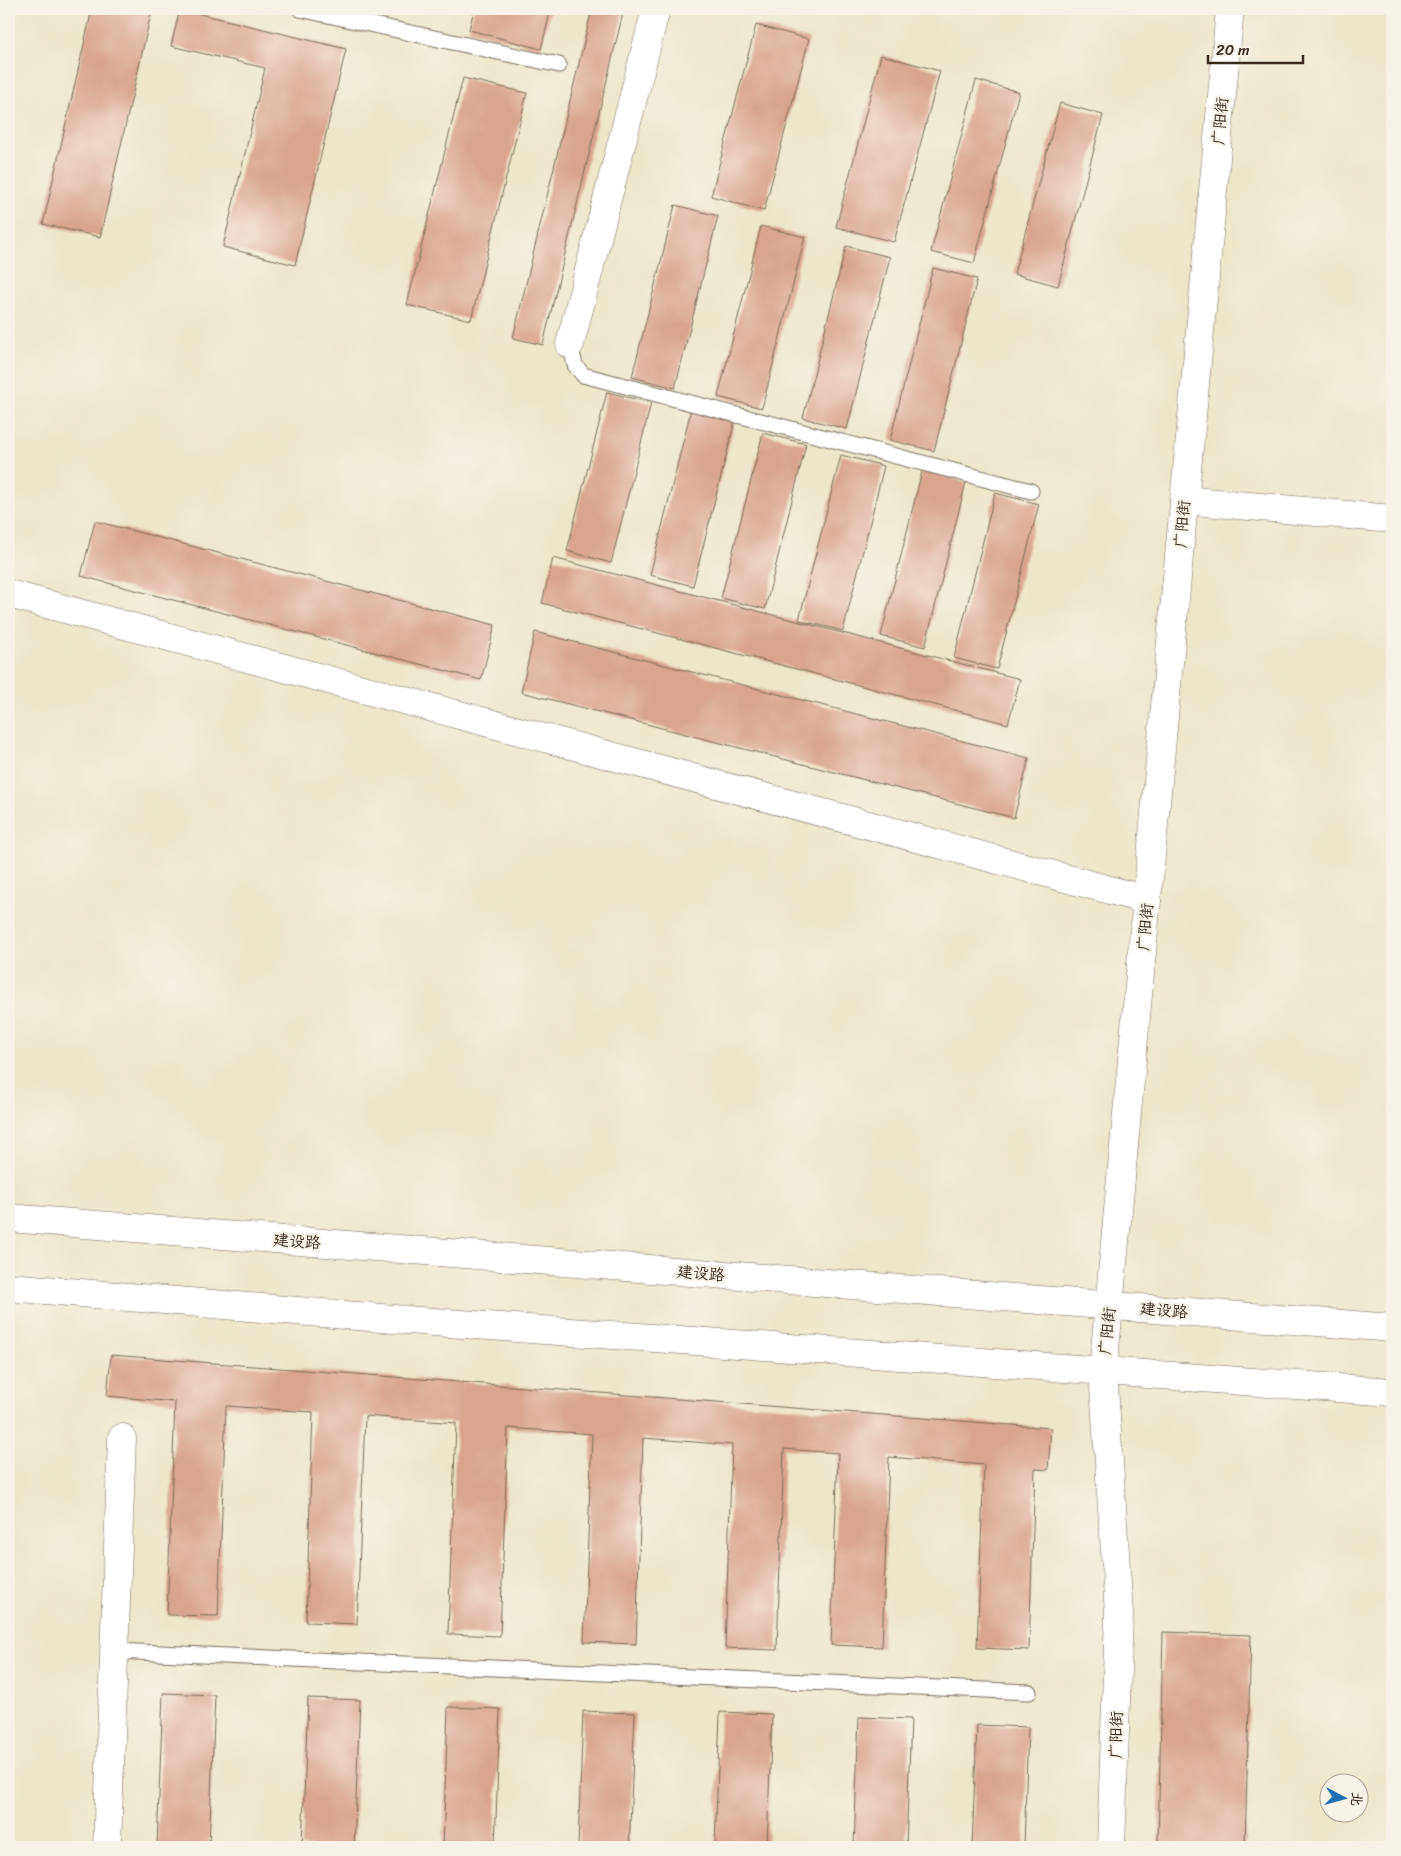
<svg xmlns="http://www.w3.org/2000/svg" width="1401" height="1856" viewBox="0 0 1401 1856" font-family="Sriracha,'LXGW WenKai TC',sans-serif">
	<style>
		.building { fill: #d9a38d }
		.lines { fill: none; stroke-linecap: round; stroke-linejoin: round }
		.service-casing { stroke: #796c5a; stroke-width: 17 }
		.minor-casing { stroke: #796c5a; stroke-width: 29 }
		.tertiary-casing { stroke: #796c5a; stroke-width: 29 }
		.service { stroke: #fff; stroke-width: 15 }
		.minor { stroke: #fff; stroke-width: 28 }
		.tertiary { stroke: #fff; stroke-width: 28 }
		.labels { text-anchor: middle; dominant-baseline: central; stroke-width: 4.5; stroke-linejoin: round; paint-order: stroke }
		.street-label { font-size: 16px; fill: #3b2a1e; stroke: #f7f3e8 }
	</style>
	<rect width="100%" height="100%" fill="#f7f3e8"/>
	<filter id="ink" filterUnits="userSpaceOnUse"><feTurbulence type="fractalNoise" baseFrequency=".02" numOctaves="2"/><feDisplacementMap in="SourceGraphic" scale="10" xChannelSelector="R" yChannelSelector="G"/><feConvolveMatrix kernelMatrix="1 2 1 2 8 2 1 2 1" color-interpolation-filters="sRGB"/></filter>
	<filter id="wash" filterUnits="userSpaceOnUse"><feTurbulence type="fractalNoise" baseFrequency=".0096" numOctaves="4" result="noise"/><feDisplacementMap in="SourceGraphic" scale="20" xChannelSelector="R" yChannelSelector="G"/><feGaussianBlur stdDeviation="1.12" result="paint"/><feColorMatrix in="noise" values="0 0 0 0 0 0 0 0 0 0 0 0 0 0 0 0 0 1.4 0 .05"/><feComposite in="paint" operator="in"/></filter>
	<g filter="url(#wash)">
		<rect width="100%" height="100%" fill="#ede6ca"/>
		<g id="blocks">
			<path class="building" d="M 92,9 L 152,9 L 100,237 L 43,224 Z
				M 180,9 L 346,49 L 295,265 L 223,247 L 265,68 L 171,46 Z
				M 474,9 L 551,9 L 541,49 L 469,30 Z
				M 592,9 L 624,9 L 543,345 L 513,338 Z
				M 756,25 L 809,39 L 764,211 L 711,196 Z
				M 881,55 L 940,71 L 894,242 L 836,227 Z
				M 463,78 L 527,93 L 471,320 L 407,305 Z
				M 976,80 L 1019,92 L 974,263 L 931,252 Z
				M 1060,103 L 1103,115 L 1058,286 L 1014,274 Z
				M 675,205 L 718,216 L 675,388 L 632,377 Z
				M 761,226 L 805,237 L 762,408 L 718,397 Z
				M 846,246 L 890,257 L 847,429 L 803,418 Z
				M 933,268 L 977,279 L 934,451 L 890,440 Z
				M 607,392 L 651,403 L 611,563 L 567,551 Z
				M 691,410 L 735,421 L 693,586 L 650,575 Z
				M 763,433 L 806,444 L 765,609 L 721,598 Z
				M 841,455 L 884,466 L 843,631 L 799,620 Z
				M 922,471 L 966,482 L 925,647 L 881,636 Z
				M 995,493 L 1039,504 L 997,669 L 954,658 Z
				M 95,521 L 495,625 L 481,680 L 81,576 Z
				M 553,558 L 1020,679 L 1008,724 L 542,603 Z
				M 535,632 L 1029,758 L 1014,818 L 521,692 Z
				M 111,1355 L 1051,1428 L 1048,1470 L 1035,1469 L 1029,1650 L 977,1648 L 984,1465 L 889,1457 L 882,1647 L 831,1645 L 838,1453 L 784,1449 L 777,1650 L 725,1648 L 732,1445 L 643,1438 L 636,1644 L 584,1642 L 592,1434 L 508,1428 L 500,1636 L 448,1634 L 456,1423 L 365,1416 L 357,1624 L 306,1622 L 313,1412 L 226,1406 L 218,1616 L 167,1615 L 175,1402 L 107,1396 Z
				M 1163,1632 L 1251,1635 L 1245,1845 L 1250,1847 L 1172,1847 L 1172,1842 L 1158,1844 Z
				M 163,1693 L 215,1695 L 209,1847 L 157,1847 Z
				M 308,1698 L 360,1700 L 354,1847 L 302,1847 Z
				M 448,1707 L 500,1709 L 495,1847 L 443,1847 Z
				M 583,1711 L 635,1713 L 629,1847 L 578,1847 Z
				M 720,1712 L 772,1714 L 767,1847 L 715,1847 Z
				M 859,1717 L 911,1719 L 906,1847 L 854,1847 Z
				M 977,1725 L 1028,1727 L 1024,1847 L 972,1847 Z"/>
		</g>
	</g>
	<g filter="url(#ink)">
		<use href="#blocks" fill-opacity="0" stroke="#796c5a" stroke-width="1"/>
		<g class="lines">
			<defs>
				<path id="service" d="M 300,9 L 559,65
					M 570,344 L 575,365 L 583,375 L 1031,491
					M 114,1651 L 1029,1692"/>
				<path id="minor" d="M 570,344 L 656,9
					M 1184,500 L 1392,519
					M 9,594 L 1147,900
					M 1103,1371 L 1119,1614 L 1111,1847
					M 107,1847 L 122,1438"/>
				<path id="tertiary" d="M 9,1218 L 1392,1328
					M 9,1287 L 393,1319 L 1392,1392
					M 1103,1371 L 1230,9"/>
			</defs>
			<use href="#service" class="service-casing"/>
			<use href="#minor" class="minor-casing"/>
			<use href="#tertiary" class="tertiary-casing"/>
			<use href="#service" class="service"/>
			<use href="#minor" class="minor"/>
			<use href="#tertiary" class="tertiary"/>
		</g>
	</g>
	<g class="labels">
		<g class="street-label">
			<text transform="translate(1220 121) rotate(-85)">广阳街</text>
			<text transform="translate(1182 524) rotate(-85)">广阳街</text>
			<text transform="translate(1145 927) rotate(-85)">广阳街</text>
			<text transform="translate(297 1241) rotate(4)">建设路</text>
			<text transform="translate(701 1273) rotate(5)">建设路</text>
			<text transform="translate(1164 1310) rotate(5)">建设路</text>
			<text transform="translate(1107 1331) rotate(-84)">广阳街</text>
			<text transform="translate(1116 1735) rotate(-89)">广阳街</text>
		</g>
	</g>
	<rect width="1401" height="1856" fill="none" stroke="#f7f3e8" stroke-width="30"/>
	<g transform="translate(1344 1798) rotate(96)"><circle r="24" fill="#f7f3e8" stroke="#aca397"/>
	<path d="M0-4L9 19L0 12L-9 19Z" fill="#1f6fb2"/>
	<text y="-8" font-size="14" font-weight="bold" text-anchor="middle" fill="#3b2a1e">北</text>
	</g>
	<path d="M1208 55v8h95v-8" fill="none" stroke="#3b2a1e" stroke-width="2.5"/>
	<text x="1216" y="55" font-size="15" fill="#3b2a1e" stroke="#f7f3e8" stroke-width="4" paint-order="stroke">20 m</text>
</svg>
